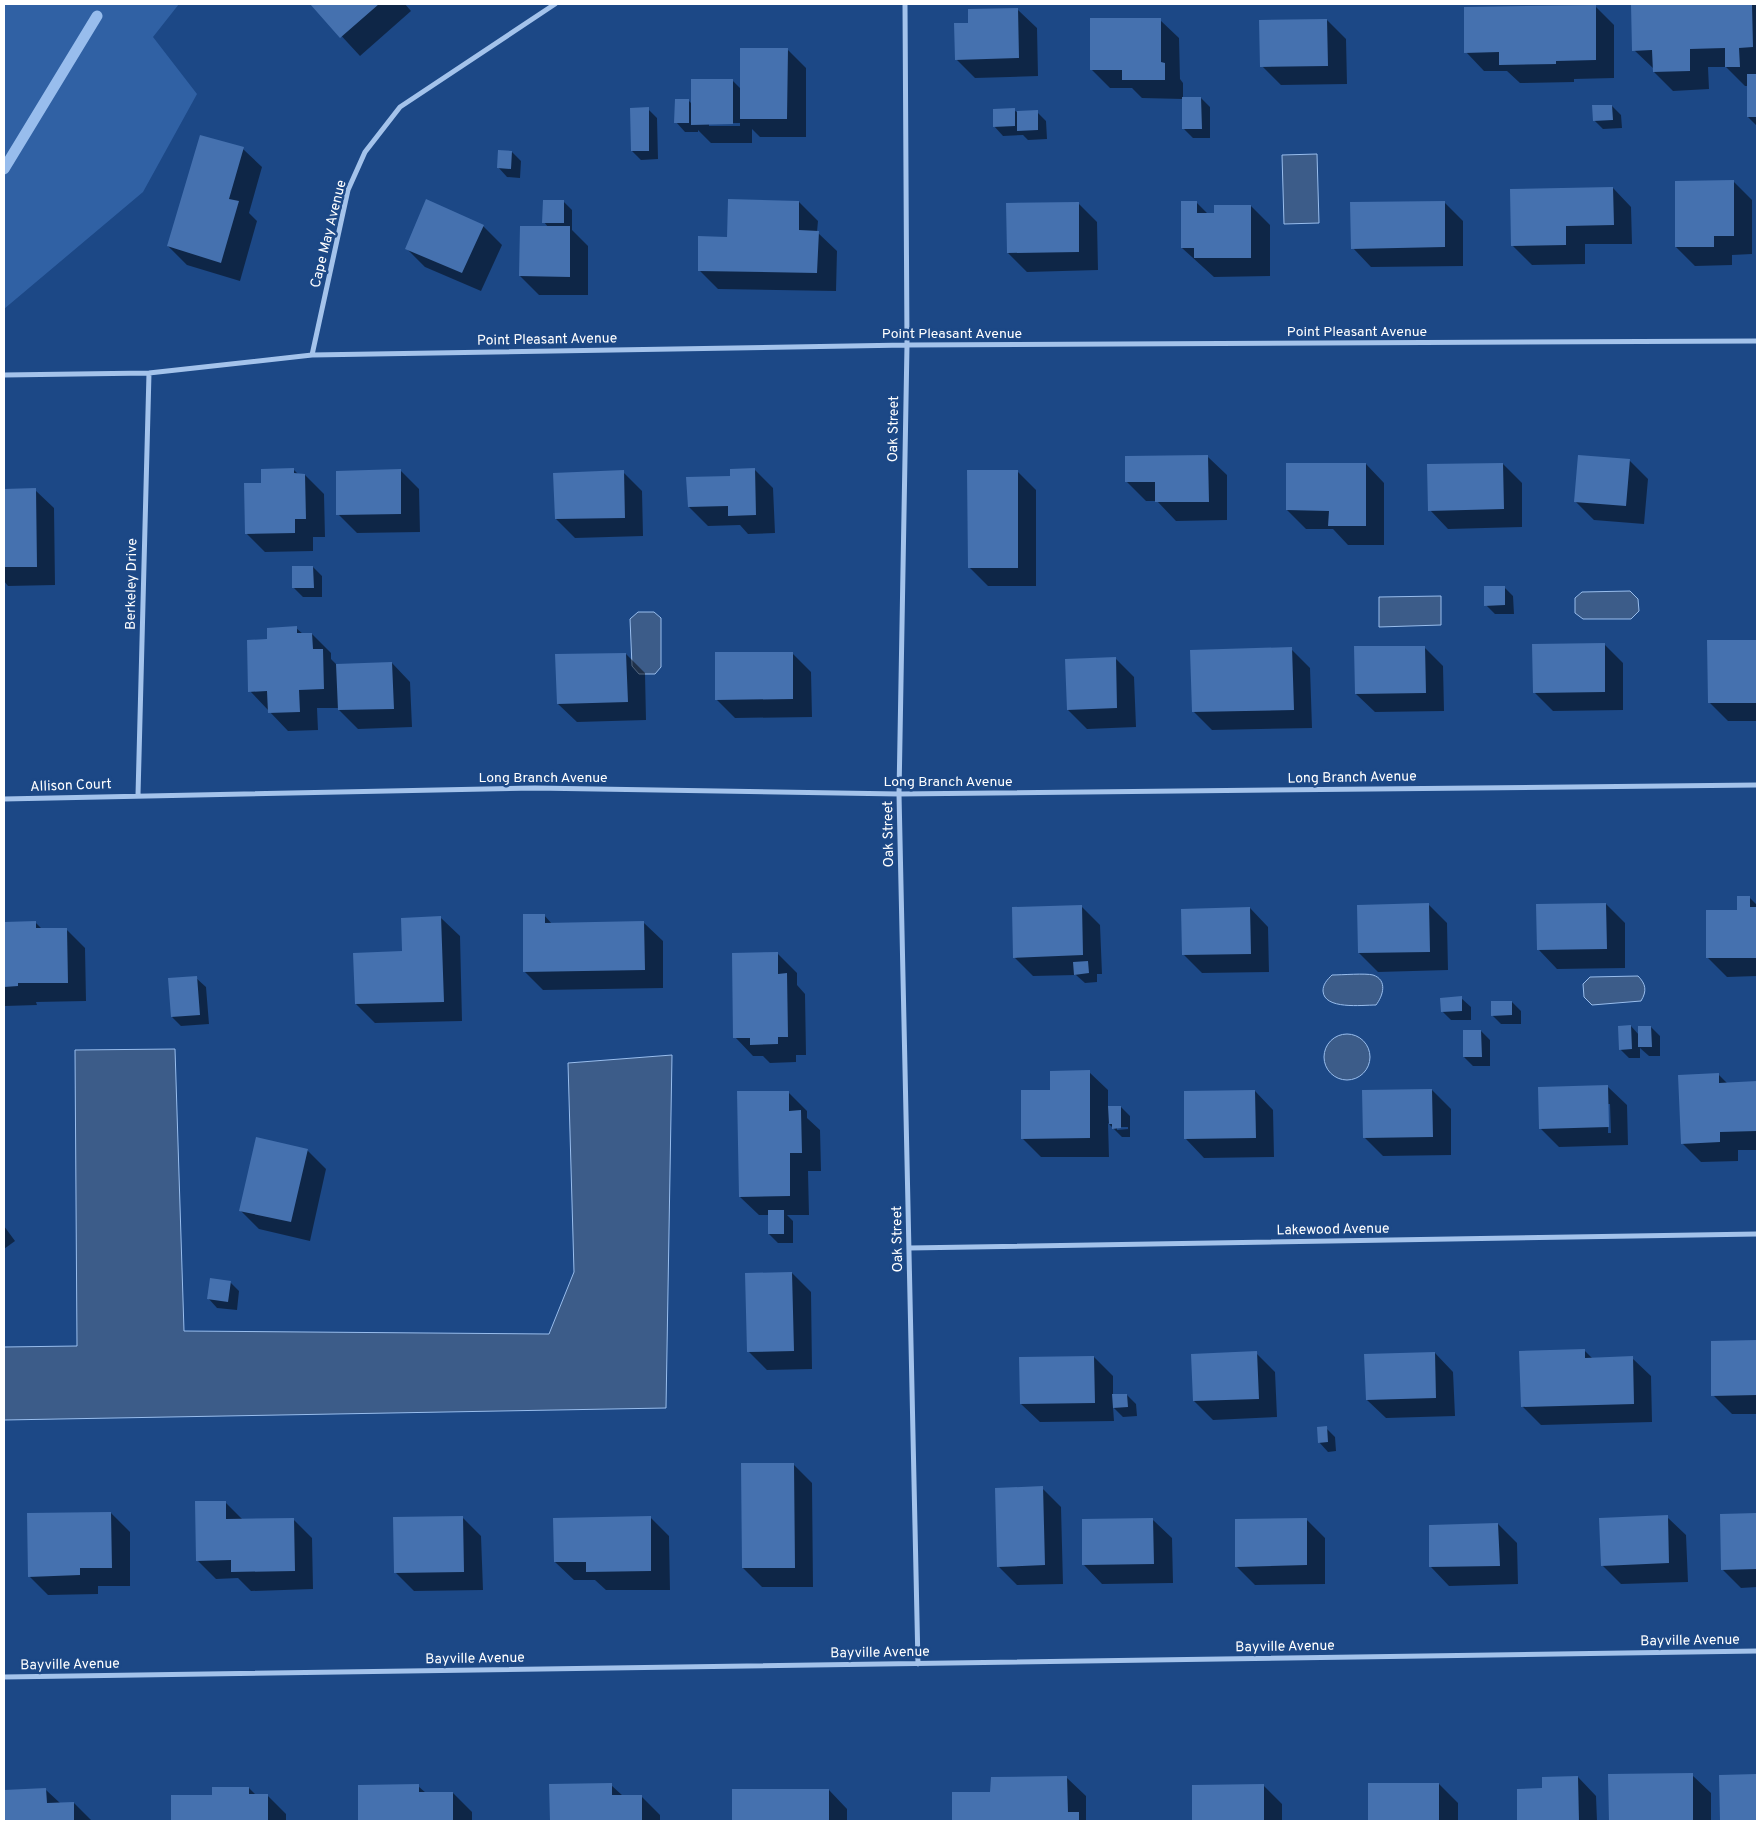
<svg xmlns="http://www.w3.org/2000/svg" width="1761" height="1825" viewBox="0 0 1761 1825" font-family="Overpass,sans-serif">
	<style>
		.green { fill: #3061a4 }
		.water { fill: #3c5c89; stroke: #98bded }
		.shadow { fill: #0007; fill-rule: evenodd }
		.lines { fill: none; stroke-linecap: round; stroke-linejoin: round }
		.stream { stroke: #98bded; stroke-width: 11 }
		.building { fill: #4571af }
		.street { stroke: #a4c3eb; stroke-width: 5 }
		.labels { text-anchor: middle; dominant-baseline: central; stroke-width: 5; stroke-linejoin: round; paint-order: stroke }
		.street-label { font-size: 14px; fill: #fff; stroke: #1c4886 }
	</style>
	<rect width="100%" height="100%" fill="#1c4886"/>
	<path class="green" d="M 5,4 L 179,4 L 153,37 L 197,94 L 143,192 L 4,309 Z"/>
	<path class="water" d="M 1317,154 L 1319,223 L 1284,224 L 1282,155 Z
		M 1630,591 L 1638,599 L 1639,611 L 1631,619 L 1583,619 L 1575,613 L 1575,598 L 1582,592 Z
		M 1441,596 L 1441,625 L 1379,627 L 1379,597 Z
		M 638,612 L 654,612 L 661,618 L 661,667 L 655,674 L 639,674 L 632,666 L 630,619 Z
		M 1332,975 C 1341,975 1366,973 1373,975 C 1388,980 1383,996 1376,1005 C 1362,1005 1324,1010 1323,991 C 1323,984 1327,980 1332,975 Z
		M 1638,976 C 1646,984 1647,991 1641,1001 L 1592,1005 L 1584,997 L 1583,984 L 1590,977 Z
		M1324 1057a23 23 0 1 1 46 0a23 23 0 1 1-46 0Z
		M 175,1049 L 184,1331 L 549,1334 L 574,1272 L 568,1063 L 672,1055 L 666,1408 L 4,1420 L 4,1347 L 77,1346 L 75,1050 Z"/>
	<path class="shadow" d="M 312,4 L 405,4 L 411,11 L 360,56 Z
		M 1632,4 L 1756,4 L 1757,5 L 1757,126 L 1748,117 L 1748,86 L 1745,86 L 1726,67 L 1708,67 L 1709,89 L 1673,91 L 1654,72 L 1654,69 L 1634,50 Z
		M 1595,6 L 1614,25 L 1614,78 L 1574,79 L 1574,82 L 1520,83 L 1507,71 L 1484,71 L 1466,52 Z
		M 1018,10 L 1037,28 L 1038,76 L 975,78 L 956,59 L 969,24 Z
		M 1160,20 L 1179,38 L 1180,79 L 1183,83 L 1183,98 L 1201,98 L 1210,107 L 1210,138 L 1193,138 L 1184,129 L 1183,99 L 1142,98 L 1132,88 L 1110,88 L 1091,69 Z
		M 1327,20 L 1346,39 L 1347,84 L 1281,85 L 1262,66 Z
		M 787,49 L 806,68 L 806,137 L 760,137 L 752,129 L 752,143 L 711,143 L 698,130 L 698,132 L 685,132 L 676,122 L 689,101 L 692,104 L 732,80 L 741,89 ZM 709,123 L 740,123 L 740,126 L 709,126 Z
		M 1612,106 L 1621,115 L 1622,128 L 1603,129 L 1594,120 Z
		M 648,109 L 657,118 L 658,159 L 641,160 L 632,151 Z
		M 1014,110 L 1018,113 L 1037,112 L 1046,121 L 1047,139 L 1028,140 L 1023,135 L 1003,136 L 994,126 Z
		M 243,149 L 262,167 L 249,213 L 257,221 L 240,281 L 187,265 L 168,246 Z
		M 512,152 L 521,161 L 520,178 L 507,177 L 498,167 Z
		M 1733,181 L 1752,200 L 1752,254 L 1732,255 L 1732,265 L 1695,266 L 1676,247 Z
		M 1613,188 L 1631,207 L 1632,244 L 1585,244 L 1585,264 L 1532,265 L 1513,246 Z
		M 563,201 L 572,210 L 572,230 L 588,246 L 588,295 L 539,295 L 520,276 L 548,227 L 544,222 Z
		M 799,202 L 818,221 L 817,232 L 837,251 L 836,291 L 718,289 L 699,270 L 728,238 Z
		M 1196,202 L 1208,214 L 1251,206 L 1270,225 L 1270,276 L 1214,277 L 1182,248 Z
		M 1444,202 L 1463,221 L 1463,266 L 1371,267 L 1353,248 Z
		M 1078,203 L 1097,222 L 1098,270 L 1027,272 L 1008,253 Z
		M 483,226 L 502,245 L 481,291 L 425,267 L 406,248 Z
		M 1208,457 L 1227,475 L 1227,520 L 1176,521 L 1157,501 L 1146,501 L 1127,482 Z
		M 1629,460 L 1648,479 L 1644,524 L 1594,520 L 1575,501 Z
		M 1366,464 L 1384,483 L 1384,545 L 1348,545 L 1333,529 L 1306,529 L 1287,510 Z
		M 1503,464 L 1522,483 L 1522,527 L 1448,529 L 1430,510 Z
		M 754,469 L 773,488 L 775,533 L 748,534 L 740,525 L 708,526 L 689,507 L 732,477 Z
		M 294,470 L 299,475 L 305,475 L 324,494 L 325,537 L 313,537 L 313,551 L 265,552 L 246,533 L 263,484 Z
		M 400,470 L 419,489 L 420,532 L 357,533 L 338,514 Z
		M 1017,471 L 1036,490 L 1036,586 L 988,586 L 969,567 Z
		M 623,472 L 642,491 L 643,536 L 575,538 L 556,519 Z
		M 4,490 L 35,490 L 54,508 L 55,585 L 8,586 L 4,581 Z
		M 313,567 L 322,576 L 322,597 L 303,597 L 294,588 Z
		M 1504,587 L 1513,596 L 1514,614 L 1495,614 L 1486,605 Z
		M 296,628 L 303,634 L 312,634 L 331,653 L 331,659 L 337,665 L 392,663 L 410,682 L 412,727 L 358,729 L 339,710 L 339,708 L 317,708 L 318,730 L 288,731 L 250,691 L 268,640 Z
		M 1708,641 L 1757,641 L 1757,721 L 1728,721 L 1709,702 Z
		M 1604,644 L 1623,663 L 1623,710 L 1553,711 L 1534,692 Z
		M 1424,647 L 1443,666 L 1444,711 L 1375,712 L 1356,694 Z
		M 1291,649 L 1310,668 L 1312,728 L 1212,730 L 1193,711 Z
		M 792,653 L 811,672 L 812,717 L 735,718 L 716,699 Z
		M 626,654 L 645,673 L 646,720 L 577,722 L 558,704 Z
		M 1115,658 L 1134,677 L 1136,727 L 1087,729 L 1068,710 Z
		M 1750,898 L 1757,905 L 1757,976 L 1727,977 L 1708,958 Z
		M 1428,904 L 1447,923 L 1448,970 L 1378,972 L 1359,953 Z
		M 1606,904 L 1625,923 L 1625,968 L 1557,969 L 1539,950 Z
		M 1081,906 L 1100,925 L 1102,974 L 1097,974 L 1097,982 L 1085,983 L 1076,975 L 1033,976 L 1014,957 Z
		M 1250,908 L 1268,927 L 1269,972 L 1202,973 L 1183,954 Z
		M 544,915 L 552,924 L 644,923 L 663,941 L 663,988 L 543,990 L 524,971 Z
		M 441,918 L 460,936 L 462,1021 L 375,1023 L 356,1004 L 403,953 Z
		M 35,922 L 42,929 L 66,929 L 85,948 L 86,1001 L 36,1002 L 37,1005 L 5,1006 L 4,1004 L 4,923 Z
		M 778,954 L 797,973 L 797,985 L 805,994 L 806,1055 L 796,1055 L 796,1062 L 770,1063 L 763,1056 L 753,1056 L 735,1037 Z
		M 196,978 L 206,987 L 209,1024 L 181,1026 L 172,1017 Z
		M 1461,998 L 1471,1007 L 1471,1020 L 1451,1020 L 1442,1011 Z
		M 1512,1002 L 1521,1011 L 1521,1024 L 1501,1024 L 1492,1015 Z
		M 1631,1026 L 1639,1035 L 1651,1027 L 1660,1036 L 1660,1056 L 1649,1056 L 1640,1048 L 1640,1058 L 1629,1058 L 1620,1049 Z
		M 1481,1031 L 1490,1040 L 1490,1066 L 1473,1066 L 1464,1057 Z
		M 1089,1072 L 1108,1090 L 1108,1107 L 1121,1107 L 1130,1116 L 1130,1137 L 1122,1137 L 1108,1123 L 1109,1157 L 1041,1157 L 1022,1138 L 1051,1091 ZM 1117,1127 L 1128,1127 L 1128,1129 L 1117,1130 Z
		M 1718,1074 L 1728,1084 L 1757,1083 L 1757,1150 L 1738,1150 L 1738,1161 L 1701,1162 L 1682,1143 Z
		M 1608,1087 L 1627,1105 L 1628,1145 L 1559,1147 L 1540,1128 ZM 1608,1104 L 1610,1104 L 1611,1133 L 1608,1133 Z
		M 1432,1090 L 1451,1109 L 1451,1155 L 1383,1156 L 1364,1137 Z
		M 1255,1091 L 1273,1110 L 1274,1157 L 1204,1158 L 1186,1139 Z
		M 788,1092 L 807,1111 L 807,1118 L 820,1130 L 821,1171 L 808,1171 L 809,1215 L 787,1215 L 793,1221 L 793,1243 L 778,1243 L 769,1234 L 769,1215 L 759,1215 L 740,1197 Z
		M 307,1150 L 326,1169 L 310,1241 L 259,1229 L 241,1211 Z
		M 4,1226 L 15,1241 L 4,1249 Z
		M 792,1273 L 811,1292 L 812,1369 L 767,1370 L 748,1351 Z
		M 230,1282 L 239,1291 L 237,1310 L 217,1308 L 208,1298 Z
		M 1757,1341 L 1757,1414 L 1732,1414 L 1713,1395 L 1712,1342 Z
		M 1584,1350 L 1593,1359 L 1632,1358 L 1651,1376 L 1652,1422 L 1541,1425 L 1522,1406 Z
		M 1256,1353 L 1275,1372 L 1277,1417 L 1213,1420 L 1194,1401 Z
		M 1435,1353 L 1453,1372 L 1455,1416 L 1386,1418 L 1367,1400 Z
		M 1094,1357 L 1113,1376 L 1113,1395 L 1127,1395 L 1136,1404 L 1137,1416 L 1123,1417 L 1113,1407 L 1114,1421 L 1040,1422 L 1021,1404 Z
		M 1326,1428 L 1335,1437 L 1336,1451 L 1328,1452 L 1319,1442 Z
		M 793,1464 L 812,1483 L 813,1587 L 762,1587 L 743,1568 Z
		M 1042,1488 L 1061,1507 L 1063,1584 L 1017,1585 L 998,1566 Z
		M 225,1502 L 243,1520 L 293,1519 L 312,1538 L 313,1589 L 251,1591 L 238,1578 L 216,1579 L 197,1560 Z
		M 111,1513 L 130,1532 L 130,1586 L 98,1586 L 98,1594 L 48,1595 L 29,1576 Z
		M 1757,1514 L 1757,1587 L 1741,1588 L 1722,1569 L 1721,1515 Z
		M 462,1517 L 481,1536 L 483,1590 L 414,1591 L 395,1572 Z
		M 650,1517 L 669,1536 L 670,1590 L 606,1590 L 595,1580 L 574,1580 L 555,1562 Z
		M 1667,1517 L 1686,1535 L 1688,1582 L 1621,1584 L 1602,1565 Z
		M 1306,1519 L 1325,1538 L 1325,1584 L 1255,1585 L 1236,1566 Z
		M 1153,1520 L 1172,1538 L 1173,1583 L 1102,1584 L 1084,1565 Z
		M 1498,1524 L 1517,1543 L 1518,1584 L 1449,1586 L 1431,1567 Z
		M 1610,1775 L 1692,1775 L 1711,1793 L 1711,1821 L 1610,1821 Z
		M 1757,1775 L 1757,1821 L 1721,1821 L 1721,1776 Z
		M 1578,1777 L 1596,1796 L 1597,1821 L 1518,1821 L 1518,1790 L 1544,1790 Z
		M 1067,1778 L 1086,1796 L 1086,1821 L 953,1821 L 953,1793 L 992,1793 Z
		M 1370,1784 L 1439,1784 L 1458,1803 L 1458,1821 L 1370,1821 Z
		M 551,1785 L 611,1785 L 623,1796 L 641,1796 L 660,1815 L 660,1821 L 551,1821 Z
		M 1263,1785 L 1282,1804 L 1282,1821 L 1193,1821 L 1193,1786 Z
		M 359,1786 L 418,1786 L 426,1793 L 453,1793 L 472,1812 L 472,1821 L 359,1821 Z
		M 249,1788 L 256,1795 L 267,1795 L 286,1814 L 286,1821 L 172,1821 L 172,1796 L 213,1796 Z
		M 46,1790 L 60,1803 L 74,1803 L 92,1821 L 4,1821 L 4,1791 Z
		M 829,1790 L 847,1809 L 847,1821 L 733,1821 L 733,1791 Z"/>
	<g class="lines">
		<path class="stream" d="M 4,169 L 97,16"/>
	</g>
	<path class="building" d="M 310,4 L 379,4 L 340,38 Z
		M 1631,4 L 1752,4 L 1753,47 L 1739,48 L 1740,67 L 1725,67 L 1725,48 L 1690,49 L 1690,71 L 1653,72 L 1652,50 L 1632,51 Z
		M 1596,5 L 1596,60 L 1556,61 L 1556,64 L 1499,65 L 1499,52 L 1464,53 L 1464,7 Z
		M 1018,8 L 1019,58 L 955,60 L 954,23 L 968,23 L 968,9 Z
		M 1090,18 L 1161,18 L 1161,62 L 1165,63 L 1165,80 L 1122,80 L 1122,70 L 1090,70 Z
		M 1327,19 L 1328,66 L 1260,67 L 1259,20 Z
		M 740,48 L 788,48 L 787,119 L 740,119 Z
		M 1747,74 L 1757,74 L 1757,117 L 1747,117 Z
		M 691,79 L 733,79 L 733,124 L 691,125 Z
		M 1182,97 L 1201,97 L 1202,129 L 1182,129 Z
		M 675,99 L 689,99 L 689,123 L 674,123 Z
		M 1592,105 L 1612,105 L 1613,120 L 1593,121 Z
		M 649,107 L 649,151 L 631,151 L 630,108 Z
		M 1015,108 L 1015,126 L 993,127 L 993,109 Z
		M 1038,110 L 1038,130 L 1017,131 L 1017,111 Z
		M 200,135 L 244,147 L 229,199 L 239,201 L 221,263 L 167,246 Z
		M 498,150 L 512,151 L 511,169 L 497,168 Z
		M 1734,180 L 1734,236 L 1714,236 L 1714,247 L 1675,247 L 1675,181 Z
		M 1613,187 L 1614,225 L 1566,226 L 1566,245 L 1511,246 L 1510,189 Z
		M 426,199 L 484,225 L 462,273 L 405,249 Z
		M 728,199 L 799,201 L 799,230 L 819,231 L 817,273 L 698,271 L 698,236 L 727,237 Z
		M 543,200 L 564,200 L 564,223 L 542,223 Z
		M 1181,201 L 1197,201 L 1197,213 L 1214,213 L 1214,205 L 1251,205 L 1251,258 L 1194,258 L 1194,248 L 1181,248 Z
		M 1445,201 L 1445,247 L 1351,249 L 1350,202 Z
		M 1079,202 L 1079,252 L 1007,253 L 1006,203 Z
		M 520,226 L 570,226 L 570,277 L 519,276 Z
		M 1208,455 L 1209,502 L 1155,502 L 1155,482 L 1125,482 L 1125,456 Z
		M 1578,455 L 1630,459 L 1626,506 L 1574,502 Z
		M 1286,463 L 1366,463 L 1366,526 L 1328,526 L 1329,511 L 1286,510 Z
		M 1503,463 L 1504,509 L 1428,511 L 1427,464 Z
		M 294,468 L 294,473 L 305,474 L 306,519 L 295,519 L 295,533 L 245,534 L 244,483 L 261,483 L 261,469 Z
		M 755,468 L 756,515 L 728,516 L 728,506 L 688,507 L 686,477 L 730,476 L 730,469 Z
		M 401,469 L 401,514 L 336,515 L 336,471 Z
		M 624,470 L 625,518 L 555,519 L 553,473 Z
		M 967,470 L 1018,470 L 1018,568 L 968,568 Z
		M 36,488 L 37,567 L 4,567 L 4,489 Z
		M 292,566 L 313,566 L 314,588 L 292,588 Z
		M 1484,586 L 1505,586 L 1505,605 L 1484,606 Z
		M 297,626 L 297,633 L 312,633 L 313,649 L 323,649 L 324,689 L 299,690 L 300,712 L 268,713 L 267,691 L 248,692 L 247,640 L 267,639 L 267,628 Z
		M 1707,640 L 1757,640 L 1757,703 L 1708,703 Z
		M 1605,643 L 1605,692 L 1533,693 L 1532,644 Z
		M 1354,646 L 1425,646 L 1426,693 L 1355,694 Z
		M 1292,647 L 1294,710 L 1192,712 L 1190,650 Z
		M 715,652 L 793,652 L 793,699 L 715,700 Z
		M 626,653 L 628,702 L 557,704 L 555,654 Z
		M 1116,657 L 1117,708 L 1067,710 L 1065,659 Z
		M 392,662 L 394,709 L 338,710 L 336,664 Z
		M 1737,896 L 1750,896 L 1750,907 L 1757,907 L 1757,958 L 1706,958 L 1706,910 L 1737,910 Z
		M 1429,903 L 1430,952 L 1358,953 L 1357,905 Z
		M 1606,903 L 1607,949 L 1537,950 L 1536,904 Z
		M 1082,905 L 1083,955 L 1013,958 L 1012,907 Z
		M 1250,907 L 1251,954 L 1182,955 L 1181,909 Z
		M 523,914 L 545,914 L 545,923 L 644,921 L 645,970 L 523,972 Z
		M 441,916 L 444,1002 L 355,1004 L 353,953 L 402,951 L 401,918 Z
		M 36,921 L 36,928 L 67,928 L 68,983 L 18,983 L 18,986 L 4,987 L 4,922 Z
		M 778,952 L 778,974 L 787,973 L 788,1037 L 778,1037 L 778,1044 L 750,1045 L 750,1038 L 733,1038 L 732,953 Z
		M 1088,961 L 1089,973 L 1074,975 L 1073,962 Z
		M 197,976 L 200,1015 L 171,1017 L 168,978 Z
		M 1462,996 L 1462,1011 L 1441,1012 L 1440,998 Z
		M 1491,1001 L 1512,1001 L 1512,1015 L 1491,1016 Z
		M 1631,1025 L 1632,1049 L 1619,1050 L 1618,1026 Z
		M 1638,1026 L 1651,1026 L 1652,1047 L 1638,1047 Z
		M 1463,1030 L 1481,1030 L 1482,1057 L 1463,1057 Z
		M 1090,1070 L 1090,1138 L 1021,1139 L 1021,1090 L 1050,1090 L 1050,1071 Z
		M 1719,1073 L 1719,1083 L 1757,1081 L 1757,1131 L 1720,1132 L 1720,1142 L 1681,1144 L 1678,1075 Z
		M 1608,1085 L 1609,1127 L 1539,1129 L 1538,1087 Z
		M 1432,1089 L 1433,1137 L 1363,1138 L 1362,1090 Z
		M 1255,1090 L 1256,1138 L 1184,1139 L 1184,1091 Z
		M 737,1091 L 789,1091 L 789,1111 L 801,1110 L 802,1153 L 790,1153 L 790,1196 L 739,1197 Z
		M 1108,1106 L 1121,1106 L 1121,1128 L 1112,1129 L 1112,1124 L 1109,1124 Z
		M 256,1137 L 308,1149 L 291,1222 L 239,1211 Z
		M 768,1210 L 784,1210 L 784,1234 L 768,1234 Z
		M 792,1272 L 794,1351 L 747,1352 L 745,1273 Z
		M 210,1278 L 231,1281 L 228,1302 L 207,1299 Z
		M 1757,1340 L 1757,1395 L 1711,1396 L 1711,1341 Z
		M 1585,1349 L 1585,1358 L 1633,1356 L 1634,1404 L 1521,1407 L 1519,1351 Z
		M 1257,1351 L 1259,1399 L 1193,1401 L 1191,1354 Z
		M 1435,1352 L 1436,1398 L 1366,1400 L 1364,1354 Z
		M 1094,1356 L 1095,1403 L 1020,1404 L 1019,1357 Z
		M 1112,1394 L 1127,1394 L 1128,1407 L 1113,1408 Z
		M 1327,1426 L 1328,1442 L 1318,1443 L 1317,1427 Z
		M 741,1463 L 794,1463 L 795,1568 L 742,1568 Z
		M 1043,1486 L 1045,1565 L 997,1567 L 995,1488 Z
		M 195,1501 L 226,1501 L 226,1519 L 294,1518 L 295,1571 L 231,1572 L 231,1560 L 196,1561 Z
		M 111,1512 L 112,1568 L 80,1568 L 80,1575 L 28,1577 L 27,1513 Z
		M 1757,1513 L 1757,1569 L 1721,1570 L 1720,1514 Z
		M 1668,1515 L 1669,1563 L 1601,1566 L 1599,1518 Z
		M 463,1516 L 464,1572 L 394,1573 L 393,1517 Z
		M 651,1516 L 651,1571 L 586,1572 L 586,1562 L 554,1562 L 553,1518 Z
		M 1153,1518 L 1154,1564 L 1082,1565 L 1082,1519 Z
		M 1307,1518 L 1307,1565 L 1235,1567 L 1235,1519 Z
		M 1498,1523 L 1500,1566 L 1429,1567 L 1429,1525 Z
		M 1693,1773 L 1693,1821 L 1609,1821 L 1608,1774 Z
		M 1757,1774 L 1757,1821 L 1720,1821 L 1719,1775 Z
		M 1067,1776 L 1068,1812 L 1079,1812 L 1079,1821 L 952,1821 L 952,1792 L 990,1792 L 991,1777 Z
		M 1578,1776 L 1579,1821 L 1517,1821 L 1517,1789 L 1542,1788 L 1542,1777 Z
		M 612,1783 L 612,1795 L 642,1795 L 642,1821 L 550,1821 L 549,1784 Z
		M 1368,1783 L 1439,1783 L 1439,1821 L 1368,1821 Z
		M 419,1784 L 419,1792 L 453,1792 L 453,1821 L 358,1821 L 358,1785 Z
		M 1264,1784 L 1264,1821 L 1192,1821 L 1192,1785 Z
		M 212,1787 L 249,1787 L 249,1794 L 268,1794 L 268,1821 L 171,1821 L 171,1795 L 212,1795 Z
		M 46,1788 L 47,1803 L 74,1802 L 74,1821 L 4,1821 L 4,1790 Z
		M 732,1789 L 829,1789 L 829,1821 L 732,1821 Z"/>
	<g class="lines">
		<path class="street" d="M 905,4 L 907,345 L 899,794 L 918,1664
			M 312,355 L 348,190 L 365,152 L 400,107 L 555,4
			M 4,375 L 149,373 L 312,355 L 907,345 L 1757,341
			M 138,795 L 149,373
			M 4,799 L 535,788 L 899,794 L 1757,785
			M 909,1248 L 1757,1234
			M 4,1677 L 1757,1651"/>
	</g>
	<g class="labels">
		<g class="street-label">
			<text transform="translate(329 234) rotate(-76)">Cape May Avenue</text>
			<text x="1357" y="332">Point Pleasant Avenue</text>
			<text x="952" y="334">Point Pleasant Avenue</text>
			<text transform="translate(547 340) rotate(-1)">Point Pleasant Avenue</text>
			<text transform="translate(894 429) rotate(-89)">Oak Street</text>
			<text transform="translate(132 584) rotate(-89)">Berkeley Drive</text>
			<text x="543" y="778">Long Branch Avenue</text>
			<text transform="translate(1352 778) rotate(-1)">Long Branch Avenue</text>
			<text x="948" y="782">Long Branch Avenue</text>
			<text transform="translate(71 786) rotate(-2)">Allison Court</text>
			<text transform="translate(889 834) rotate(-91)">Oak Street</text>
			<text transform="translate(1333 1230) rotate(-1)">Lakewood Avenue</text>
			<text transform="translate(898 1239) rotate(-91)">Oak Street</text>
			<text transform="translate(1690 1641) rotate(-1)">Bayville Avenue</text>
			<text transform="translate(1285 1647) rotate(-1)">Bayville Avenue</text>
			<text transform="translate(880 1653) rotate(-1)">Bayville Avenue</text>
			<text transform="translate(475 1659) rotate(-1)">Bayville Avenue</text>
			<text transform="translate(70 1665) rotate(-1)">Bayville Avenue</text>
		</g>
	</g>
	<rect width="1761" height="1825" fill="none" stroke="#ffffff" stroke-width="10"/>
</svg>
